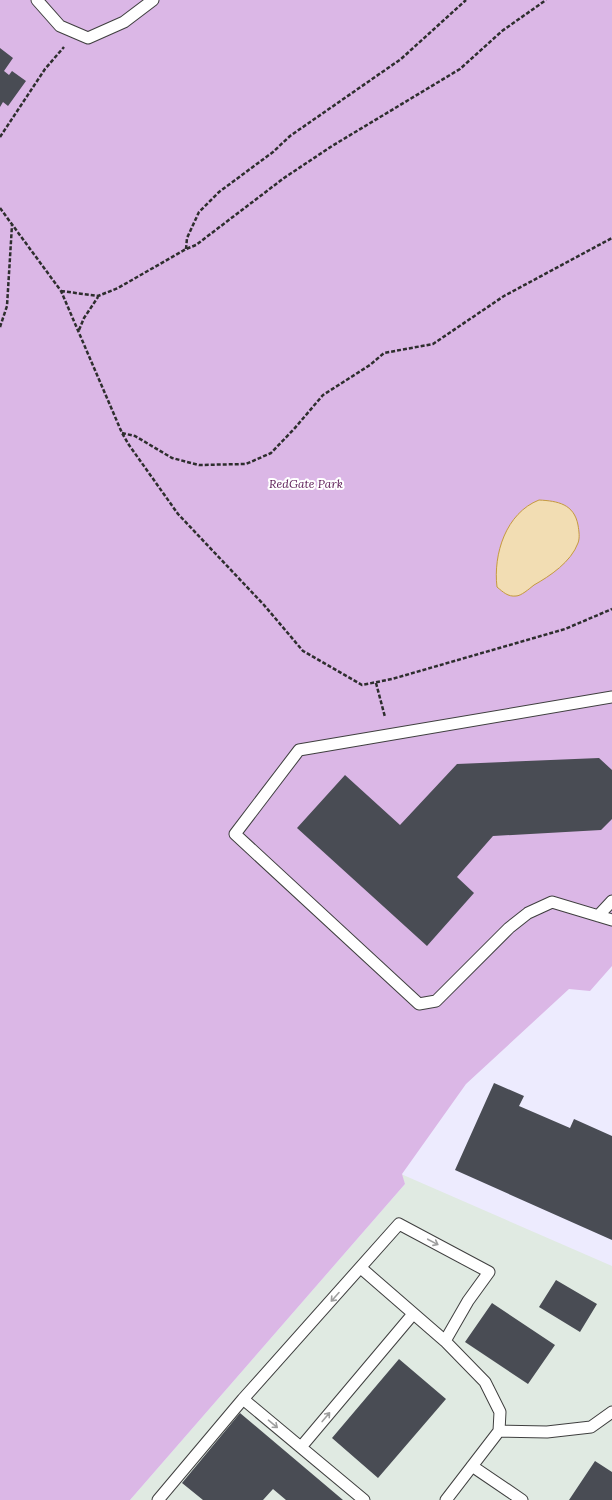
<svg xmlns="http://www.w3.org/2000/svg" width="612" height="1500" viewBox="0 0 612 1500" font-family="Lora,serif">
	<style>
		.industrial { fill: #e0eae2 }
		.green { fill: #dbb7e6 }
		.water { fill: #f2ddb3; stroke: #c59a3e }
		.building { fill: #494c54 }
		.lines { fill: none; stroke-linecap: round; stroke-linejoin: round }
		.lane-casing { stroke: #3f3f3f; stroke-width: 13 }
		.path { stroke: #2e2e2e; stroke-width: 2.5; stroke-dasharray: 4 2; stroke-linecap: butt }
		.lane { stroke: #fff; stroke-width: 11 }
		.oneway { stroke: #9e9e9e }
		.labels { text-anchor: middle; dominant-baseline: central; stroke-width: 4; stroke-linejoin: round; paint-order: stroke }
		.park-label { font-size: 12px; font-style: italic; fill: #5f205a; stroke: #fff }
	</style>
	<rect width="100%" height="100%" fill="#edebfe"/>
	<path class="industrial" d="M 401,1174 L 612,1266 L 612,1500 L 130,1500 L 405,1184 Z"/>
	<path class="green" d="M 0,0 L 612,0 L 612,966 L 590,991 L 569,989 L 466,1084 L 402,1174 L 405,1184 L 130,1500 L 0,1500 Z"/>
	<path class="water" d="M 539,500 C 558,501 574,504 578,525 C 579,531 580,538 578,543 C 571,562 550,576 534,585 C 529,589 521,596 516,596 C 508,597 503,592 497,587 C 493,554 506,513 539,500 Z"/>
	<path class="building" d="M 0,48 L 13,58 L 4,71 L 9,75 L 12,71 L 26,81 L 8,106 L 3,102 L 0,107 Z
		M 599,758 L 612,770 L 612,819 L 601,830 L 493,836 L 457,877 L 474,893 L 427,946 L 297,828 L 345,775 L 400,825 L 457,764 Z
		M 494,1083 L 524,1096 L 519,1106 L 570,1128 L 574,1119 L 612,1136 L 612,1240 L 455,1170 Z
		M 556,1280 L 597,1304 L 580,1332 L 539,1307 Z
		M 492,1303 L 555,1345 L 528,1384 L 465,1342 Z
		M 399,1359 L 446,1399 L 378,1478 L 332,1438 Z
		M 240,1413 L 343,1500 L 286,1500 L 273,1489 L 263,1500 L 203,1500 L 182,1483 Z
		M 595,1461 L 612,1472 L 612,1500 L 569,1500 Z"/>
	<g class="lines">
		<defs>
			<path id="lane" d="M 37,0 L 60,26 L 88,38 L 124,22 L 153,0
				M 612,697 L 299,750 L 235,834 L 419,1004 L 436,1001 L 509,928 L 528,913 L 552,902 L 612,920
				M 598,916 L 612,901
				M 361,1268 L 445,1341 L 485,1382 L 500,1412 L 499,1431 L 446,1500
				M 243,1399 L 364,1500
				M 499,1431 L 547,1432 L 591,1427 L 612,1412
				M 301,1447 L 413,1314
				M 472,1466 L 522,1500
				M 158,1500 L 243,1399 L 399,1224 L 489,1272 L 468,1301 L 445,1341"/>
		</defs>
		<use href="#lane" class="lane-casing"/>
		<path class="path" d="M 0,137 L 45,69 L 64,47
			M 0,208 L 61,291 L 122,433 L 129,445 L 178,514 L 264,605 L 303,651 L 362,685 L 392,679 L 565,629 L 612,609
			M 186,249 L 187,238 L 199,212 L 219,192 L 273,152 L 290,136 L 401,59 L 466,0
			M 61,291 L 98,296 L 118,288 L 186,249 L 196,245 L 284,178 L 332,146 L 460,69 L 502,31 L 546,0
			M 0,327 L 7,306 L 12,225
			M 79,330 L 84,318 L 98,297
			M 122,433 L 135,436 L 172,458 L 199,465 L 246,464 L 271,453 L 294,429 L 323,395 L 370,365 L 384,353 L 433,344 L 504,296 L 612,238
			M 376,683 L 385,717"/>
		<use href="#lane" class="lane"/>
	</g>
	<defs><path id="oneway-shaft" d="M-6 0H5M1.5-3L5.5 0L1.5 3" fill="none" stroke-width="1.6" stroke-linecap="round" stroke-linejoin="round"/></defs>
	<g class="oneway">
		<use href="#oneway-shaft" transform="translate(433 1242) rotate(28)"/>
		<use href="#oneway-shaft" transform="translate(335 1297) rotate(132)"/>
		<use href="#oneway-shaft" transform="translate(326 1417) rotate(-50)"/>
		<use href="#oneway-shaft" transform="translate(273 1424) rotate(40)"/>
	</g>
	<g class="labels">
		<g class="park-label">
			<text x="306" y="483">RedGate Park</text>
		</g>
	</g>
</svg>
